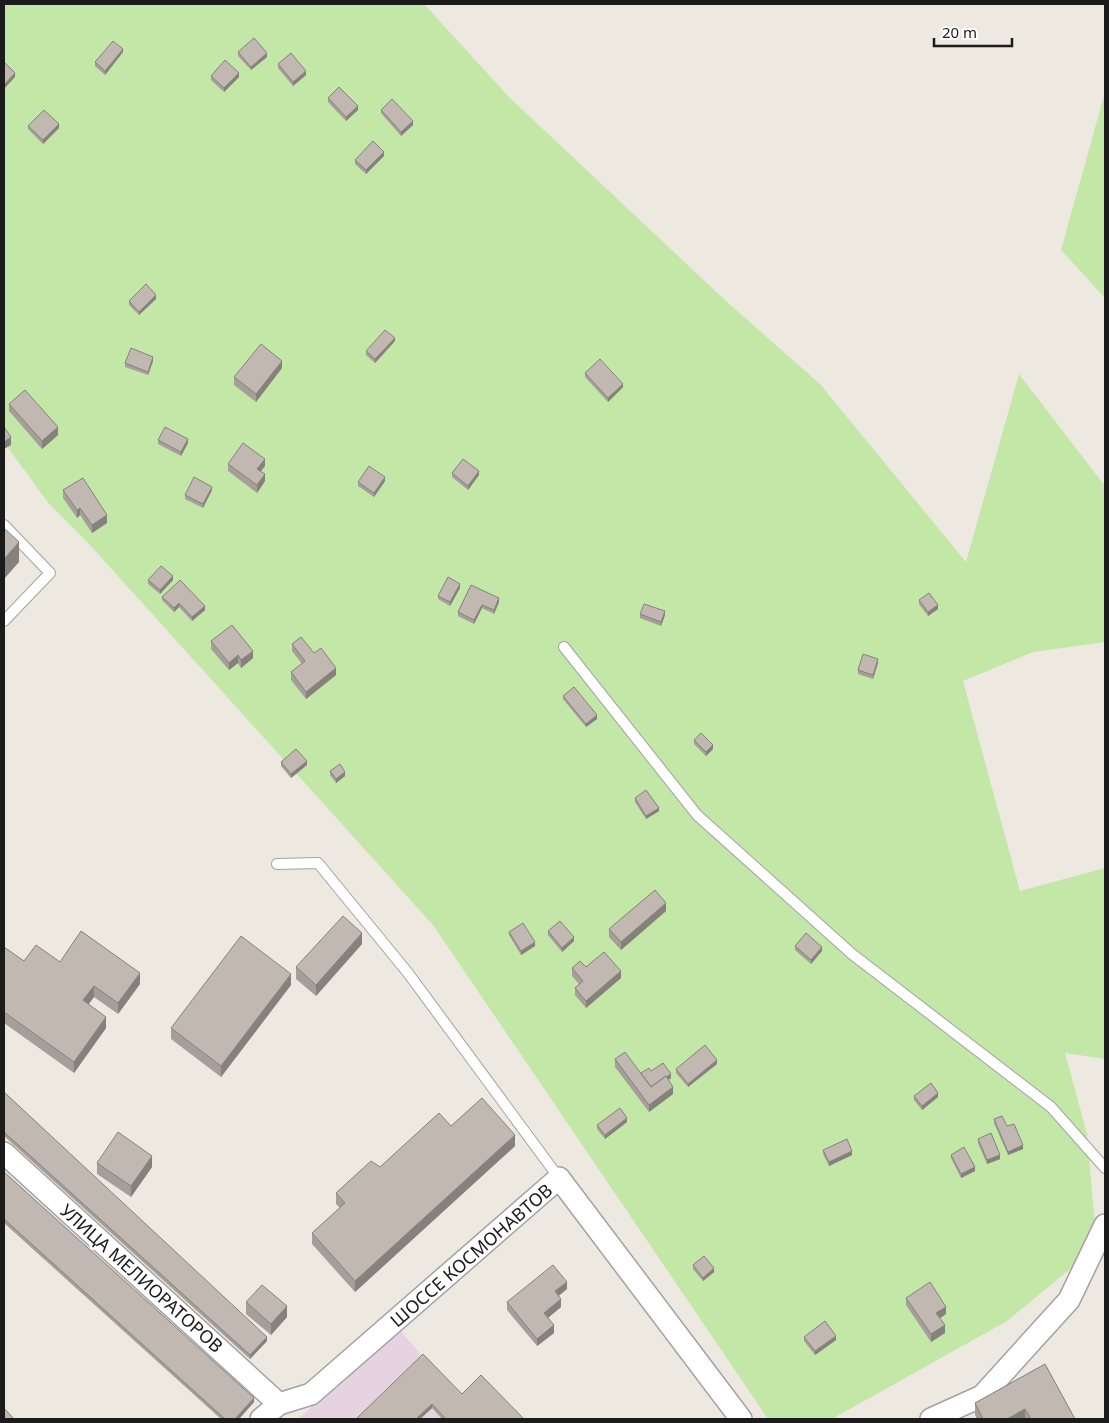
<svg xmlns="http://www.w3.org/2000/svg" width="1109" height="1423" viewBox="0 0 1109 1423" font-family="'Noto Sans',sans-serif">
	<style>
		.industrial { fill: #e6d3e1 }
		.grass { fill: #c3e7a7 }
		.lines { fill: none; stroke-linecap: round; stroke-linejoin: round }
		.lane-casing { stroke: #a2a2a2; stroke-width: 12 }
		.street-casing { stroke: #a2a2a2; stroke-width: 24 }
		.lane { stroke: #fff; stroke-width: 10 }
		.street { stroke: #fff; stroke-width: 21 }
		.wall { fill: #a69e98 }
		.shaded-wall { fill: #87817c }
		.building { fill: #c1b8b1; stroke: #87817c }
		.labels { text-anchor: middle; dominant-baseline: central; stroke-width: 5; stroke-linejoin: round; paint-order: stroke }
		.street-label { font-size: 18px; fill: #1b1b1b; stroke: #fff }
	</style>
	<rect width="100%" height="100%" fill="#ede9e1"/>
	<path class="industrial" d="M 399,1329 L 423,1357 L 462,1397 L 520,1419 L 298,1419 Z"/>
	<path class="grass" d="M 4,4 L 424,4 L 510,98 L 727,302 L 820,384 L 966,562 L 1019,374 L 1105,486 L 1105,642 L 1033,652 L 963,681 L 1020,891 L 1105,868 L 1105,1059 L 1065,1053 L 1087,1134 L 1097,1247 L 1007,1321 L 832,1419 L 768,1419 L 433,925 L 89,544 L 49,504 L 4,442 Z
		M 1105,92 L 1105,298 L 1061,250 Z"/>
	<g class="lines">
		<defs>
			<path id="lane" d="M 4,525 L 50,573 L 4,621
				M 564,647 L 697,815 L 852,954 L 1051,1107 L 1105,1168
				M 277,864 L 318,863 L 408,973 L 559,1178"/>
			<path id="street" d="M 4,1153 L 279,1404
				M 261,1419 L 279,1404 L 311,1394 L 559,1178 L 741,1419
				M 931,1419 L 982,1396 L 1069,1300 L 1105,1225"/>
		</defs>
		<use href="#lane" class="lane-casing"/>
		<use href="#street" class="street-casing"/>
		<use href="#lane" class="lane"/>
		<use href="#street" class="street"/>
	</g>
	<path class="wall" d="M 123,52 L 105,75 L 95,66 L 95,62 Z
		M 238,52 L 267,57 L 251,70 L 238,56 Z
		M 278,64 L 306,75 L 293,86 L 278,68 Z
		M 211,76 L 239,77 L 224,92 L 211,80 Z
		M 328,98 L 358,110 L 346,121 L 328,102 Z
		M 381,110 L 413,125 L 401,136 L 381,113 Z
		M 28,126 L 59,128 L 43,144 L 28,129 Z
		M 384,156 L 366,174 L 355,164 L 355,160 Z
		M 156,299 L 139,315 L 129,305 L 129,301 Z
		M 395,341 L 375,363 L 366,355 L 366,351 Z
		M 153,361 L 148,375 L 125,367 L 125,363 Z
		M 282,368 L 256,402 L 234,385 L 234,377 Z
		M 585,373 L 623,387 L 608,402 L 585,377 Z
		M 9,404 L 58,435 L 42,449 L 9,411 Z
		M 158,440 L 188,443 L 181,456 L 158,444 Z
		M 228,464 L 265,466 L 261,471 L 265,481 L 257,493 L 228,471 Z
		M 452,473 L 479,475 L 468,490 L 452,477 Z
		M 385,481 L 374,497 L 358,486 L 358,482 Z
		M 63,490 L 107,523 L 92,533 L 80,515 L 77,518 L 63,498 Z
		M 212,490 L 203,508 L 185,499 L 185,495 Z
		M 148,580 L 173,580 L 160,594 L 148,584 Z
		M 471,585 L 499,602 L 494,614 L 482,608 L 474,624 L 458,616 L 458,612 Z
		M 460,588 L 450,606 L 438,599 L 438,596 Z
		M 162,597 L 205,610 L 192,621 L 179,607 L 174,612 L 162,600 Z
		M 919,600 L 938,609 L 928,616 L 919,604 Z
		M 640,614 L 665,615 L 661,626 L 640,618 Z
		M 211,641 L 253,658 L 241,668 L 238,663 L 229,670 L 211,649 Z
		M 292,644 L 314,653 L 336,675 L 306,699 L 291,680 L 291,672 L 302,664 L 292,651 Z
		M 878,663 L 873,679 L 858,674 L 858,670 Z
		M 563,696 L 597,719 L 586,727 L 563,699 Z
		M 694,740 L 713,749 L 706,756 L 694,744 Z
		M 281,762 L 307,765 L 291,778 L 281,766 Z
		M 330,771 L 345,776 L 336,783 L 330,775 Z
		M 635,798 L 659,811 L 646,819 L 635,802 Z
		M 666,911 L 621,950 L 609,937 L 609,929 Z
		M 548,931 L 574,941 L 562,952 L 548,935 Z
		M 509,932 L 535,946 L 521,955 L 509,935 Z
		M 362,944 L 316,996 L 296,979 L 296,967 Z
		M 795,946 L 822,951 L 811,964 L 795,950 Z
		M 4,947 L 24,961 L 60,962 L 140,984 L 118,1014 L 94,997 L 88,1004 L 106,1028 L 74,1073 L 4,1023 Z
		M 586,967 L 621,978 L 586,1008 L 575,995 L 575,988 L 579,984 L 572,976 L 572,968 Z
		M 291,985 L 221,1077 L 171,1039 L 171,1028 Z
		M 615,1059 L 641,1073 L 651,1071 L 671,1078 L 668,1080 L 673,1094 L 649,1112 L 615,1067 Z
		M 717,1064 L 688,1087 L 676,1073 L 676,1069 Z
		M 4,1092 L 267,1341 L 250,1359 L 4,1136 Z
		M 914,1096 L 938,1097 L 922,1110 L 914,1100 Z
		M 994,1119 L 1007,1126 L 1023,1149 L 1008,1155 L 994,1123 Z
		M 627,1122 L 605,1139 L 597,1129 L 597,1125 Z
		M 451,1126 L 515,1146 L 355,1292 L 312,1244 L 312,1233 L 340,1208 L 336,1204 L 336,1193 L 380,1167 Z
		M 978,1139 L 1000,1159 L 987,1164 L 978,1143 Z
		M 823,1150 L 852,1155 L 829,1166 L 823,1154 Z
		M 951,1155 L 975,1171 L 961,1178 L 951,1158 Z
		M 97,1163 L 152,1167 L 131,1197 L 97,1174 Z
		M 4,1172 L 254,1402 L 239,1419 L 221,1419 L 4,1223 Z
		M 693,1265 L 714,1272 L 703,1281 L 693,1269 Z
		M 567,1289 L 558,1296 L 561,1307 L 548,1318 L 554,1333 L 537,1346 L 507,1310 L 507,1302 Z
		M 906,1298 L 946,1314 L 940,1318 L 945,1333 L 931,1342 L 906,1305 Z
		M 246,1302 L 287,1317 L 271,1335 L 246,1314 Z
		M 804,1337 L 836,1340 L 815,1355 L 804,1341 Z
		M 1045,1364 L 1075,1419 L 977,1419 L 975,1415 L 975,1403 Z
		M 462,1394 L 524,1419 L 442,1419 L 432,1408 L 420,1419 L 356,1419 Z"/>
	<path class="shaded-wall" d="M 123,49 L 123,52 L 105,75 L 105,71 Z
		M 267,53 L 267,57 L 251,70 L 251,67 Z
		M 306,71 L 306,75 L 293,86 L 293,82 Z
		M 15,73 L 15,77 L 4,89 L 4,85 Z
		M 239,73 L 239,77 L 224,92 L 224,88 Z
		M 358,106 L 358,110 L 346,121 L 346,117 Z
		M 413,121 L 413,125 L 401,136 L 401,132 Z
		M 59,124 L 59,128 L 43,144 L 43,140 Z
		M 384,152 L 384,156 L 366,174 L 366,170 Z
		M 156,295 L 156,299 L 139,315 L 139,312 Z
		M 395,338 L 395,341 L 375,363 L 375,359 Z
		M 153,357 L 153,361 L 148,375 L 148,372 Z
		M 282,361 L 282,368 L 256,402 L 256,394 Z
		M 623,384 L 623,387 L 608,402 L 608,398 Z
		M 58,427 L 58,435 L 42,449 L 42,441 Z
		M 11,437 L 11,445 L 4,449 L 4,442 Z
		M 188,439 L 188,443 L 181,456 L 181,452 Z
		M 265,459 L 265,466 L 257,476 L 257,469 Z
		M 479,471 L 479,475 L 468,490 L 468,486 Z
		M 265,474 L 265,481 L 257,493 L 257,485 Z
		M 385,477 L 385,481 L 374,497 L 374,493 Z
		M 212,487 L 212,490 L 203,508 L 203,504 Z
		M 80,508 L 80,515 L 77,518 L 77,510 Z
		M 107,515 L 107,523 L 92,533 L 92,525 Z
		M 19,542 L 19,562 L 4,579 L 4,559 Z
		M 173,576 L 173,580 L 160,594 L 160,590 Z
		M 460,584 L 460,588 L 450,606 L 450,602 Z
		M 499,598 L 499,602 L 494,614 L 494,610 Z
		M 179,603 L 179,607 L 174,612 L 174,608 Z
		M 482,605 L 482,608 L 474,624 L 474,620 Z
		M 938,605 L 938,609 L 928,616 L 928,612 Z
		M 205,606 L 205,610 L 192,621 L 192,617 Z
		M 665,611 L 665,615 L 661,626 L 661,622 Z
		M 253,651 L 253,658 L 241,668 L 241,660 Z
		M 238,655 L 238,663 L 229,670 L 229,663 Z
		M 878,659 L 878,663 L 873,679 L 873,675 Z
		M 336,668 L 336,675 L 306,699 L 306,692 Z
		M 597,715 L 597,719 L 586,727 L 586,724 Z
		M 713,745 L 713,749 L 706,756 L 706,752 Z
		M 5,747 L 5,759 L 4,761 L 4,750 Z
		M 307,761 L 307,765 L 291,778 L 291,774 Z
		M 345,772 L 345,776 L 336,783 L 336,779 Z
		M 659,808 L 659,811 L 646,819 L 646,816 Z
		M 666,903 L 666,911 L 621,950 L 621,942 Z
		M 362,933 L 362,944 L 316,996 L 316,985 Z
		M 574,937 L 574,941 L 562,952 L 562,948 Z
		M 535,942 L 535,946 L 521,955 L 521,951 Z
		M 822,947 L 822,951 L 811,964 L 811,960 Z
		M 621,971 L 621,978 L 586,1008 L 586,1001 Z
		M 140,973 L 140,984 L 118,1014 L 118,1003 Z
		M 291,974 L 291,985 L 221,1077 L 221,1066 Z
		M 94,986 L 94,997 L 83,1012 L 83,1000 Z
		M 106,1017 L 106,1028 L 74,1073 L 74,1062 Z
		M 717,1060 L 717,1064 L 688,1087 L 688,1084 Z
		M 671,1074 L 671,1078 L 651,1092 L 651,1088 Z
		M 673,1087 L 673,1094 L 649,1112 L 649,1105 Z
		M 938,1093 L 938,1097 L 922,1110 L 922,1106 Z
		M 627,1118 L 627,1122 L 605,1139 L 605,1135 Z
		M 515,1135 L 515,1146 L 355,1292 L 355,1281 Z
		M 1023,1145 L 1023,1149 L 1008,1155 L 1008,1152 Z
		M 852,1151 L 852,1155 L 829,1166 L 829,1162 Z
		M 1000,1155 L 1000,1159 L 987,1164 L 987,1160 Z
		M 152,1156 L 152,1167 L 131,1197 L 131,1186 Z
		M 975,1167 L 975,1171 L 961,1178 L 961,1174 Z
		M 714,1268 L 714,1272 L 703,1281 L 703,1278 Z
		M 567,1282 L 567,1289 L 555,1299 L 555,1291 Z
		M 561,1299 L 561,1307 L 544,1321 L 544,1313 Z
		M 287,1306 L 287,1317 L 271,1335 L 271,1324 Z
		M 946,1307 L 946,1314 L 936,1321 L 936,1313 Z
		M 554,1325 L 554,1333 L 537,1346 L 537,1339 Z
		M 945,1325 L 945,1333 L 931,1342 L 931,1334 Z
		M 836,1336 L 836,1340 L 815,1355 L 815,1351 Z
		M 267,1337 L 267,1341 L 250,1359 L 250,1355 Z
		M 254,1398 L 254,1402 L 239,1419 L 235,1419 Z
		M 432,1404 L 432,1408 L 420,1419 L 416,1419 Z
		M 1025,1409 L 1025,1419 L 1007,1419 Z"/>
	<path class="building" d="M 254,38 L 267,53 L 251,67 L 238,52 Z
		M 113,41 L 123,49 L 105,71 L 95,62 Z
		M 291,53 L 306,71 L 293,82 L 278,64 Z
		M 225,60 L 239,73 L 224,88 L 211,76 Z
		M 5,63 L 15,73 L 4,85 L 4,65 Z
		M 339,87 L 358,106 L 346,117 L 328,98 Z
		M 392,99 L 413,121 L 401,132 L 381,110 Z
		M 44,110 L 59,124 L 43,140 L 28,126 Z
		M 373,141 L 384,152 L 366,170 L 355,160 Z
		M 146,284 L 156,295 L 139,312 L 129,301 Z
		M 385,330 L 395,338 L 375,359 L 366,351 Z
		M 261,344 L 282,361 L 256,394 L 234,377 Z
		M 131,348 L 153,357 L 148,372 L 125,363 Z
		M 600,359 L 623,384 L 608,398 L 585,373 Z
		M 25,390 L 58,427 L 42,441 L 9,404 Z
		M 4,427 L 11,437 L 4,442 Z
		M 165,427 L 188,439 L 181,452 L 158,440 Z
		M 243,443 L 265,459 L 257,469 L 265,474 L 257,485 L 228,464 Z
		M 463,459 L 479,471 L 468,486 L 452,473 Z
		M 369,466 L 385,477 L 374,493 L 358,482 Z
		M 194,477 L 212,487 L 203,504 L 185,495 Z
		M 83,478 L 107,515 L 92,525 L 80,508 L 77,510 L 63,490 Z
		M 4,528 L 19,542 L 4,559 Z
		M 161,566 L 173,576 L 160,590 L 148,580 Z
		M 448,577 L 460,584 L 450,602 L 438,596 Z
		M 180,580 L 205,606 L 192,617 L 179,603 L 174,608 L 162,597 Z
		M 471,585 L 499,598 L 494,610 L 482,605 L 474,620 L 458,612 Z
		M 929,593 L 938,605 L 928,612 L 919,600 Z
		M 644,604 L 665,611 L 661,622 L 640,614 Z
		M 232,625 L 253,651 L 241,660 L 238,655 L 229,663 L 211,641 Z
		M 301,637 L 314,653 L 321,648 L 336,668 L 306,692 L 291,672 L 305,661 L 292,644 Z
		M 863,654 L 878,659 L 873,675 L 858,670 Z
		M 574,687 L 597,715 L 586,724 L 563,696 Z
		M 701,733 L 713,745 L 706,752 L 694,740 Z
		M 296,749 L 307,761 L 291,774 L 281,762 Z
		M 340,764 L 345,772 L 336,779 L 330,771 Z
		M 646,790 L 659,808 L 646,816 L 635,798 Z
		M 655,890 L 666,903 L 621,942 L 609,929 Z
		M 343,916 L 362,933 L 316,985 L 296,967 Z
		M 560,921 L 574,937 L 562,948 L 548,931 Z
		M 523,923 L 535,942 L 521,951 L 509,932 Z
		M 81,931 L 140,973 L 118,1003 L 94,986 L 83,1000 L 106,1017 L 74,1062 L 4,1012 L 4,947 L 24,961 L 36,945 L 60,962 Z
		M 806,933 L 822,947 L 811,960 L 795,946 Z
		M 241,936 L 291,974 L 221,1066 L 171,1028 Z
		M 604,952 L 621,971 L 586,1001 L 575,988 L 583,981 L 572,968 L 580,961 L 586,967 Z
		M 705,1045 L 717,1060 L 688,1084 L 676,1069 Z
		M 625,1052 L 651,1087 L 666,1076 L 673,1087 L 649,1105 L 615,1059 Z
		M 663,1063 L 671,1074 L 666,1077 L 666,1076 L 651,1087 L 641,1073 L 649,1068 L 651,1071 Z
		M 931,1083 L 938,1093 L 922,1106 L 914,1096 Z
		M 4,1092 L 267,1337 L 250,1355 L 4,1132 Z
		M 482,1098 L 515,1135 L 355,1281 L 312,1233 L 345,1203 L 336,1193 L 371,1161 L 380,1167 L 439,1113 L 451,1126 Z
		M 620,1108 L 627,1118 L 605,1135 L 597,1125 Z
		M 1002,1116 L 1007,1126 L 1014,1124 L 1023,1145 L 1008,1152 L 994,1119 Z
		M 118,1132 L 152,1156 L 131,1186 L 97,1163 Z
		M 991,1133 L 1000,1155 L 987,1160 L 978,1139 Z
		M 847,1139 L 852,1151 L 829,1162 L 823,1150 Z
		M 964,1147 L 975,1167 L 961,1174 L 951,1155 Z
		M 4,1172 L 254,1398 L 235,1419 L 225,1419 L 4,1219 Z
		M 704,1256 L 714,1268 L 703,1278 L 693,1265 Z
		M 553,1265 L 567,1282 L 555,1291 L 561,1299 L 544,1313 L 554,1325 L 537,1339 L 507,1302 Z
		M 930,1282 L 946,1307 L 936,1313 L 945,1325 L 931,1334 L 906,1298 Z
		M 262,1285 L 287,1306 L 271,1324 L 246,1302 Z
		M 825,1321 L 836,1336 L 815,1351 L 804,1337 Z
		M 423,1354 L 462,1394 L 481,1375 L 524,1419 L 446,1419 L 432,1404 L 416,1419 L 356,1419 Z
		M 1045,1364 L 1075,1419 L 1031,1419 L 1025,1409 L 1007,1419 L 983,1419 L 975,1403 Z
		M 4,1408 L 14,1419 L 4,1419 Z"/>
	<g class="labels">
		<g class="street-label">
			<text transform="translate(471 1255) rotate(-41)">ШОССЕ КОСМОНАВТОВ</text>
			<text transform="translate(142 1278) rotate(42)">УЛИЦА МЕЛИОРАТОРОВ</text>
		</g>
	</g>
	<rect width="1109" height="1423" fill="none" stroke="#1b1b1b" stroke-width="10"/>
	<path d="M934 38v8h78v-8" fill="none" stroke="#1b1b1b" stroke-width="2.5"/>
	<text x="942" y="38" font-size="15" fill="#1b1b1b" stroke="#ffffff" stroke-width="4" paint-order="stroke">20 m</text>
</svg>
